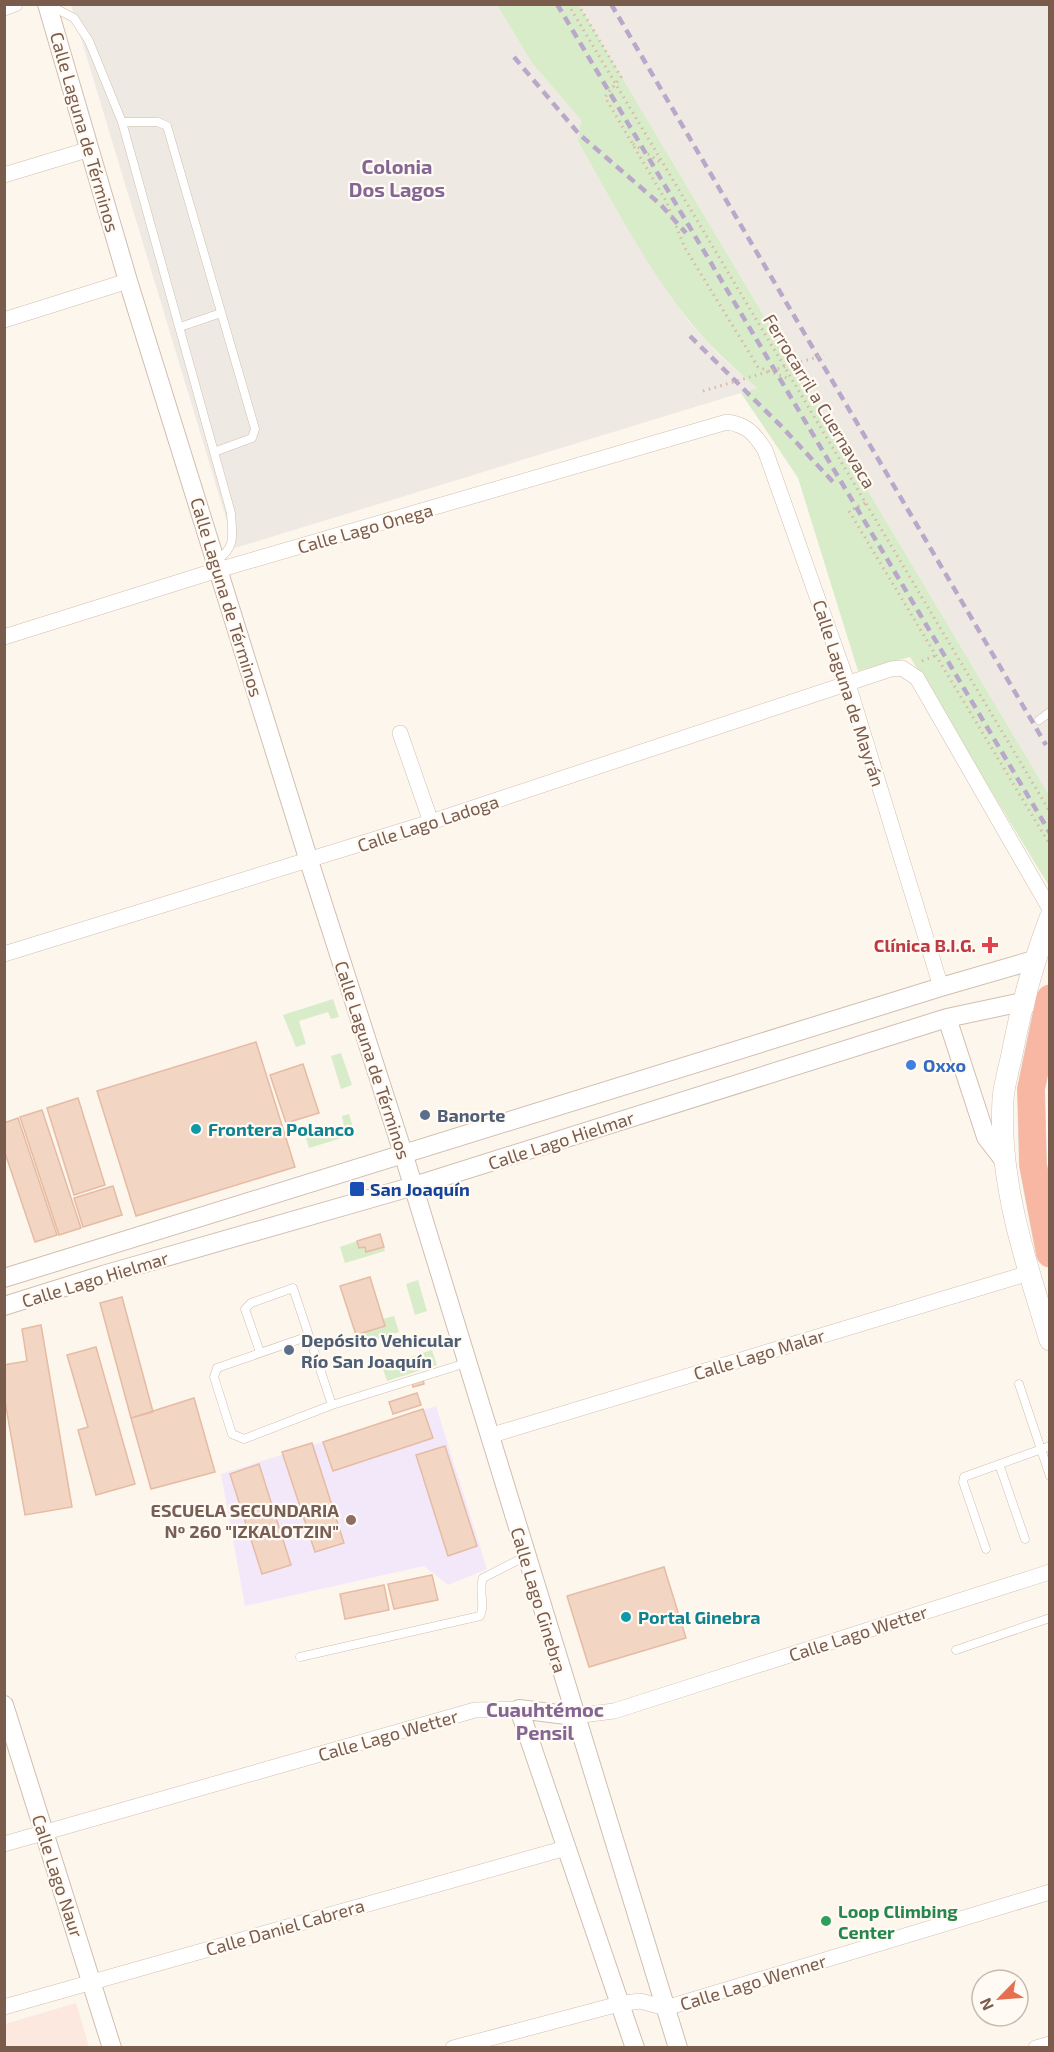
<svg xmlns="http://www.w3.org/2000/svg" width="1054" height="2052" viewBox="0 0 1054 2052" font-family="'Exo 2',sans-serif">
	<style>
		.commercial { fill: #fde8e0 }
		.industrial { fill: #efe9e4 }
		.education { fill: #f3e8fa }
		.green { fill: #d8ecc9 }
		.building { fill: #f3d5c3; stroke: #e6bba3; stroke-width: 1.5 }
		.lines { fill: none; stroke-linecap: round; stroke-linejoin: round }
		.service-casing { stroke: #d1beb0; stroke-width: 9 }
		.minor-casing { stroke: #d1beb0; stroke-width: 16 }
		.tertiary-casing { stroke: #d1beb0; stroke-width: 20 }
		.secondary-casing { stroke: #d6c0b0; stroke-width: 22 }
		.path { stroke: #d9b8a5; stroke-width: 3; stroke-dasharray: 1.5 4.5; stroke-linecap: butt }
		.service { stroke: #fff; stroke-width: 8 }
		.minor { stroke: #fff; stroke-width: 15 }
		.tertiary { stroke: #fff; stroke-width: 18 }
		.secondary { stroke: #fff; stroke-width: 21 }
		.rail { stroke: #b9a8c9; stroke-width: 4.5; stroke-dasharray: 9 6; stroke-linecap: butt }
		.motorway-bridge-casing { stroke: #dad1cd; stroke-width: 28; stroke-linecap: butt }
		.path-bridge { stroke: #d9b8a5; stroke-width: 3; stroke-dasharray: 1.5 4.5; stroke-linecap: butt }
		.motorway-bridge { stroke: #f7b7a3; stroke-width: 27 }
		.health-dot { fill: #e0444e; stroke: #fffaf3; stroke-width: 2 }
		.shop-dot { fill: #3f7fe0; stroke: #fffaf3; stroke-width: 2 }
		.service-dot { fill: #5c6f8a; stroke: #fffaf3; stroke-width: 2 }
		.culture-dot { fill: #0f9aa8; stroke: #fffaf3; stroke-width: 2 }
		.transit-dot { fill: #1a4fb4; stroke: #fffaf3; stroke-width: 2 }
		.education-dot { fill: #8d6e63; stroke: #fffaf3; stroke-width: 2 }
		.leisure-dot { fill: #2e9e5b; stroke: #fffaf3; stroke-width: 2 }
		.labels { text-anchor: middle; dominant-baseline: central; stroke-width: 4.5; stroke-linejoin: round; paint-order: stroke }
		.street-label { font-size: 18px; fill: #7a5c4d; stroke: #fffaf3 }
		.health-label { font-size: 18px; font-weight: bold; fill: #be3a42; stroke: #fffaf3; text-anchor: end }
		.shop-label { font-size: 18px; font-weight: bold; fill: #366cbe; stroke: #fffaf3; text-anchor: start }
		.service-label { font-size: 18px; font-weight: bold; fill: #4e5e75; stroke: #fffaf3; text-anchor: start }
		.culture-label { font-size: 18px; font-weight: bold; fill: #0d838f; stroke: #fffaf3; text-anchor: start }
		.transit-label { font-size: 18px; font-weight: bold; fill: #164399; stroke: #fffaf3; text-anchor: start }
		.education-label { font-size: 18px; font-weight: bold; fill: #785e54; stroke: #fffaf3; text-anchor: end }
		.leisure-label { font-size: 18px; font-weight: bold; fill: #27864d; stroke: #fffaf3; text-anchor: start }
		.neighbourhood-label { font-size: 20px; font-weight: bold; fill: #846695; stroke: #fffaf3 }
	</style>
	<rect width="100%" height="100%" fill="#fdf6ec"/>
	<path class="commercial" d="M 76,2003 L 89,2047 L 5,2047 L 5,2024 Z"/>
	<path class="industrial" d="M 71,5 L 497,5 L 532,63 L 581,120 L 578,143 L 667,291 L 690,323 L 720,356 L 757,388 L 235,548 Z
		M 579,5 L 1049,5 L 1049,795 Z"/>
	<path class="education" d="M 436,1406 L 487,1569 L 448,1585 L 424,1566 L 245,1606 L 221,1474 Z"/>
	<path class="green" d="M 497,5 L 579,5 L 1049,795 L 1049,886 L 910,657 L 858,671 L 798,478 L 741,393 L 757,388 C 733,367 710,347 691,323 C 646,268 614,203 578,142 L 581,120 L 532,63 Z
		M 333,999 L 339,1017 L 331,1019 L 328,1012 L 299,1021 L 306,1044 L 296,1047 L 283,1015 Z
		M 341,1053 L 352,1085 L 341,1089 L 331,1056 Z
		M 349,1114 L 355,1134 L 309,1148 L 306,1138 L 344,1126 L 342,1116 Z
		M 357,1241 L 359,1248 L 365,1247 L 366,1252 L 384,1247 L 385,1251 L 345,1263 L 340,1247 Z
		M 418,1280 L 427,1311 L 415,1315 L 406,1284 Z
		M 394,1316 L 399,1332 L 361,1344 L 359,1334 L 385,1326 L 383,1319 Z
		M 432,1350 L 437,1365 L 387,1381 L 382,1366 Z"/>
	<path class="building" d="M 256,1042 L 295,1167 L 136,1216 L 97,1091 Z
		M 303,1064 L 319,1113 L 286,1123 L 270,1075 Z
		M 78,1098 L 105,1185 L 74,1195 L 47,1108 Z
		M 42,1110 L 81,1228 L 59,1235 L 20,1117 Z
		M 18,1118 L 57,1235 L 35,1242 L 4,1150 L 4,1123 Z
		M 113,1186 L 122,1215 L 83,1227 L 74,1198 Z
		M 380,1234 L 384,1247 L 366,1252 L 365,1247 L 359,1248 L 357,1241 Z
		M 370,1277 L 385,1326 L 356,1335 L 340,1286 Z
		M 122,1297 L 153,1412 L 131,1418 L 100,1303 Z
		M 41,1325 L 72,1507 L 25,1515 L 4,1396 L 4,1365 L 27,1361 L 22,1329 Z
		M 96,1347 L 135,1484 L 96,1495 L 78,1430 L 88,1427 L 67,1355 Z
		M 423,1379 L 424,1384 L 413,1387 L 412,1382 Z
		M 417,1393 L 421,1405 L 393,1414 L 389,1402 Z
		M 194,1398 L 215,1472 L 151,1489 L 131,1418 Z
		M 423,1409 L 433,1438 L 333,1471 L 323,1442 Z
		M 312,1443 L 344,1543 L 315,1552 L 282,1452 Z
		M 445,1446 L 477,1546 L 448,1556 L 416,1455 Z
		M 259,1464 L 291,1565 L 262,1574 L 230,1474 Z
		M 664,1567 L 686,1638 L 589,1667 L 567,1596 Z
		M 432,1575 L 438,1600 L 394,1609 L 388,1584 Z
		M 384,1585 L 389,1610 L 345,1619 L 340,1594 Z"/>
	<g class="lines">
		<defs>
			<path id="service" d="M 51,6 L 74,18 L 89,41 L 122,122 L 231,513 C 232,535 237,547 216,561
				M 122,122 L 158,122 L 167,126 L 255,429 L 252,438 L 214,452
				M 180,327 L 221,313
				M 1039,720 L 1050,712
				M 309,1336 L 217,1368 L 214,1377 L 232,1434 L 244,1439 L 332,1405 L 466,1363
				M 260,1352 L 245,1309 L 251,1303 L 293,1288 L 332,1405
				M 1019,1384 L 1050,1476
				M 999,1464 L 1025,1539
				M 986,1549 L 963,1482 L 964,1477 L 1050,1446
				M 956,1650 L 1050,1618
				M 300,1657 L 480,1616 C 486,1605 478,1591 483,1578 L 526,1556"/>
			<path id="minor" d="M 4,8 L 15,4
				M 4,175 L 90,149
				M 4,320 L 128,281
				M 4,637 L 208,573 L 727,422 C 747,425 754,433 765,450 L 848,684 L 941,987
				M 400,733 L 431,822
				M 4,954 L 431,822 L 891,669 L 902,668 L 917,678 L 1050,909
				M 489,1436 L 1029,1273
				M 574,1716 L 614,1711 L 1050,1572
				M 4,1844 L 475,1710 L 519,1709
				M 4,2007 L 566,1848
				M 453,2048 L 619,2004 L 640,2001 L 666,2008 L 1050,1892
				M 1036,2048 L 1050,2044"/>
			<path id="tertiary" d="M 47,4 L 128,281 L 309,861 L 404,1156 L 678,2048
				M 947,1018 L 986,1137 L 1006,1163
				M 4,1278 L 941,987 L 1034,960
				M 4,1306 L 103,1275 L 414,1186 L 947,1018 L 1022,1002 L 1050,1003
				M 4,1705 L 112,2048
				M 574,1716 L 519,1709 L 635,2048"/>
			<path id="secondary" d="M 1050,918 C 1033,963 1021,1007 1012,1054 C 1009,1069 1004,1084 1003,1099 C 998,1180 1026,1264 1050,1340"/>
		</defs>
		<use href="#service" class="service-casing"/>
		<use href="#minor" class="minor-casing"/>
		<use href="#tertiary" class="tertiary-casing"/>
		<use href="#secondary" class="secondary-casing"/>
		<path class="path" d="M 568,4 L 1050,812
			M 578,4 L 621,77 L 605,97 L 666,201 L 685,248 L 758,367 L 790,379
			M 633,144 L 660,162
			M 865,503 L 849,511 L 1050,845
			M 922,661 L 937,655"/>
		<use href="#service" class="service"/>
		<use href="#minor" class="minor"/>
		<use href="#tertiary" class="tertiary"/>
		<use href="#secondary" class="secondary"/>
		<path class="rail" d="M 557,4 L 1050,833
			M 611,4 L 1046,745
			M 514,57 L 579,134 L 660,204 L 686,233
			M 690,336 L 782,427 L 834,483"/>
		<defs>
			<path id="motorway-bridge" d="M 1050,998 L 1031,1089 L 1033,1165 L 1050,1254"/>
		</defs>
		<use href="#motorway-bridge" class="motorway-bridge-casing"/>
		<path class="path-bridge" d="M 703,391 L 824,355"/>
		<use href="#motorway-bridge" class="motorway-bridge"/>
	</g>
	<path class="health-dot" d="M987 936h6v6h6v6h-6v6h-6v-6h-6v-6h6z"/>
	<circle class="shop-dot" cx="911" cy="1065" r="6"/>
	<g class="service-dot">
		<circle cx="425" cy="1115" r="6"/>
		<circle cx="289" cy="1350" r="6"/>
	</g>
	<g class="culture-dot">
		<circle cx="196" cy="1129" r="6"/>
		<circle cx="626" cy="1617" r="6"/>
	</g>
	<rect class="transit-dot" x="349" y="1181" width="16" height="16" rx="3"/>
	<circle class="education-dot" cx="351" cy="1520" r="6"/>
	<circle class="leisure-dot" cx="826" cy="1921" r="6"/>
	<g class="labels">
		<g class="street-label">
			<text transform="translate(85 132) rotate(74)">Calle Laguna de Términos</text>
			<text transform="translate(820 401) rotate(59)">Ferrocarril a Cuernavaca</text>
			<text transform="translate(365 528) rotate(-16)">Calle Lago Onega</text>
			<text transform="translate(227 597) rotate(73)">Calle Laguna de Términos</text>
			<text transform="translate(849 693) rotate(72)">Calle Laguna de Mayrán</text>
			<text transform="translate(428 823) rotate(-18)">Calle Lago Ladoga</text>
			<text transform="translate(373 1060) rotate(72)">Calle Laguna de Términos</text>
			<text transform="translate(561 1140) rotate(-18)">Calle Lago Hielmar</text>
			<text transform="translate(95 1279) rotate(-17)">Calle Lago Hielmar</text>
			<text transform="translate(759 1354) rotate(-17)">Calle Lago Malar</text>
			<text transform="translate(539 1600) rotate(73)">Calle Lago Ginebra</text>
			<text transform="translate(858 1633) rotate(-18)">Calle Lago Wetter</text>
			<text transform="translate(388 1735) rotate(-16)">Calle Lago Wetter</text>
			<text transform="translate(58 1876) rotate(72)">Calle Lago Naur</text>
			<text transform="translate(285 1927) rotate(-16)">Calle Daniel Cabrera</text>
			<text transform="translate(753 1982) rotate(-17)">Calle Lago Wenner</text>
		</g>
		<g class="health-label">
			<text x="976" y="945">Clínica B.I.G.</text>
		</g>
		<g class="shop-label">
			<text x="923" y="1065">Oxxo</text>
		</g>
		<g class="service-label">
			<text x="437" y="1115">Banorte</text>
			<text x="301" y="1340">Depósito Vehicular<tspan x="301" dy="21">Río San Joaquín</tspan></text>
		</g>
		<g class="culture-label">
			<text x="208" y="1129">Frontera Polanco</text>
			<text x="638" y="1617">Portal Ginebra</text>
		</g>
		<g class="transit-label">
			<text x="370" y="1189">San Joaquín</text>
		</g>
		<g class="education-label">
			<text x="339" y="1510">ESCUELA SECUNDARIA<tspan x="339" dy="21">Nº 260 "IZKALOTZIN"</tspan></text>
		</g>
		<g class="leisure-label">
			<text x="838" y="1911">Loop Climbing<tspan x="838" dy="21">Center</tspan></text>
		</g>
		<g class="neighbourhood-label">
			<text x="397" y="166">Colonia<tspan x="397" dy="23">Dos Lagos</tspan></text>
			<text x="545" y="1709">Cuauhtémoc<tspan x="545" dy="23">Pensil</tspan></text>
		</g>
	</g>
	<rect width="1054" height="2052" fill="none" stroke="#7a5c4d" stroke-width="12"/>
	<g transform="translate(1000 1998) rotate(245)"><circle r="28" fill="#fffaf3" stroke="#cabbb1" stroke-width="1.5"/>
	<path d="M0-4.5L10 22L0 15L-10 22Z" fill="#e76f51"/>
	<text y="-9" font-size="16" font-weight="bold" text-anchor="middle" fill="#7a5c4d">N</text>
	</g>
</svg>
